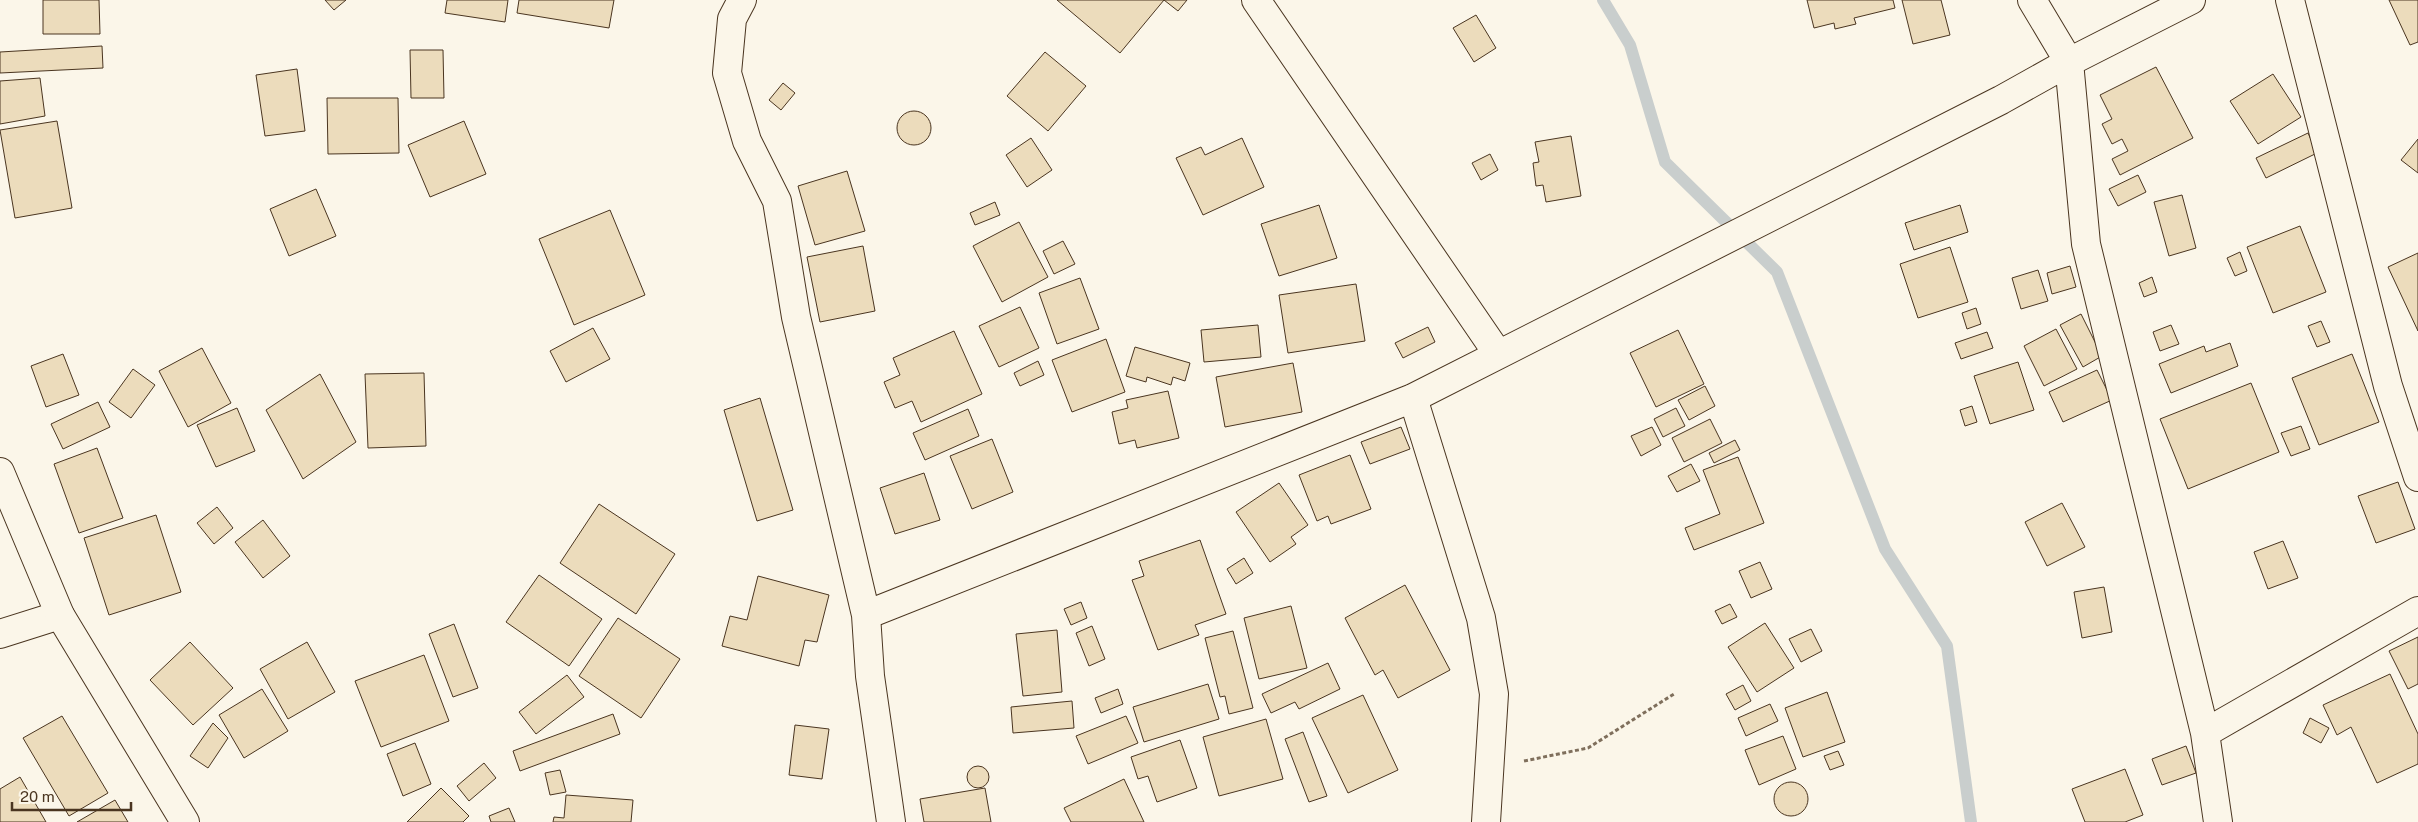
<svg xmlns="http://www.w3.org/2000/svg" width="2418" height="822" viewBox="0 0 2418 822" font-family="'Public Sans',sans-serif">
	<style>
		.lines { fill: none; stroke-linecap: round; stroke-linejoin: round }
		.stream { stroke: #c9cecd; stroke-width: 12 }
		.building { fill: #ecdcbc; stroke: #4a3520 }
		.minor-casing { stroke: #4a3520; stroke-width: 30 }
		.highway-casing { stroke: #4a3520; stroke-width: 30 }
		.path { stroke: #7f6f5c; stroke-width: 3; stroke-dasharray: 4 2.5; stroke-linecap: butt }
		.minor { stroke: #fbf6e9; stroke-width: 28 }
		.highway { stroke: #fbf6e9; stroke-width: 28 }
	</style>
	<rect width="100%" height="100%" fill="#fbf6e9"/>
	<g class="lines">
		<path class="stream" d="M 1603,0 L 1630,45 L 1665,162 L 1777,272 L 1885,549 L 1947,646 L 1971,822"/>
	</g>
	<path class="building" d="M 43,0 L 99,0 L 100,34 L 43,34 Z
		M 325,0 L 346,0 L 334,10 Z
		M 447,0 L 508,0 L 505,22 L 445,13 Z
		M 519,0 L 614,0 L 609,28 L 517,13 Z
		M 1057,0 L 1164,0 L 1120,53 Z
		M 1164,0 L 1187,0 L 1178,11 Z
		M 1807,0 L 1893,0 L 1895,8 L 1854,18 L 1856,24 L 1835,29 L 1834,23 L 1814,28 Z
		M 1902,0 L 1941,0 L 1950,35 L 1913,44 Z
		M 2389,0 L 2418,0 L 2418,42 L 2410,45 Z
		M 1476,15 L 1496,48 L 1474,62 L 1453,28 Z
		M 102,46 L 103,68 L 0,73 L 0,52 Z
		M 410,50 L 443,50 L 444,98 L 411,98 Z
		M 1045,52 L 1086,86 L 1048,131 L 1007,96 Z
		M 2156,67 L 2193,138 L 2120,175 L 2112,159 L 2128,151 L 2122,139 L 2112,144 L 2102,124 L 2112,119 L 2100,95 Z
		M 297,69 L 305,131 L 265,136 L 256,75 Z
		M 2273,74 L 2301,117 L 2258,144 L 2230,101 Z
		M 40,78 L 45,116 L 0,124 L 0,81 Z
		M 783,83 L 795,93 L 781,110 L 769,100 Z
		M 327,98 L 398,98 L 399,153 L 328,154 Z
		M897 128a17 17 0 1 1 34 0a17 17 0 1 1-34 0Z
		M 57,121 L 72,208 L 15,218 L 0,130 Z
		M 464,121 L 486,174 L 430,197 L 408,145 Z
		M 2308,133 L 2317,153 L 2266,178 L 2256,158 Z
		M 1571,136 L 1581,196 L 1546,202 L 1543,185 L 1536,186 L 1533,163 L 1539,162 L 1535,142 Z
		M 1031,138 L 1052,170 L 1027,187 L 1006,155 Z
		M 1242,138 L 1264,187 L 1203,215 L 1176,158 L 1201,147 L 1205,155 Z
		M 2418,139 L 2418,173 L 2401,160 Z
		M 1490,154 L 1498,170 L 1481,180 L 1472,163 Z
		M 847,171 L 865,231 L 815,245 L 798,186 Z
		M 2138,175 L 2146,192 L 2118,206 L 2109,189 Z
		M 316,189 L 336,236 L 289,256 L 270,209 Z
		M 2182,195 L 2196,248 L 2169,256 L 2154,202 Z
		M 995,202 L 1000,215 L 975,225 L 970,213 Z
		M 1319,205 L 1337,258 L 1279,276 L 1261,224 Z
		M 1960,205 L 1968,232 L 1914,250 L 1905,223 Z
		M 610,210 L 645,295 L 574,325 L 539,239 Z
		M 1019,222 L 1048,277 L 1002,302 L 973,246 Z
		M 2300,226 L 2326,292 L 2273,313 L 2247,247 Z
		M 1063,241 L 1075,264 L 1054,274 L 1043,251 Z
		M 863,246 L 875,311 L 820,322 L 807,257 Z
		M 1950,247 L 1968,302 L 1918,318 L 1900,264 Z
		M 2240,252 L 2247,271 L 2235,276 L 2227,258 Z
		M 2418,253 L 2418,331 L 2388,267 Z
		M 2070,266 L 2076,287 L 2052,294 L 2047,273 Z
		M 2038,270 L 2048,301 L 2021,309 L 2012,278 Z
		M 2152,277 L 2157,292 L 2144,297 L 2139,283 Z
		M 1080,278 L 1099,329 L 1057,344 L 1039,293 Z
		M 1356,284 L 1365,341 L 1288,353 L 1279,295 Z
		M 1020,307 L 1039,348 L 999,367 L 979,326 Z
		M 1976,308 L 1981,324 L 1967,329 L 1962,313 Z
		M 2081,314 L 2102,356 L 2083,367 L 2060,325 Z
		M 2321,321 L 2330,342 L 2317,347 L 2308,326 Z
		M 1258,325 L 1261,357 L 1204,362 L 1201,330 Z
		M 2171,325 L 2179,344 L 2160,351 L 2153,332 Z
		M 1428,327 L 1435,342 L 1403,358 L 1395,343 Z
		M 593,328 L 610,359 L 566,382 L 550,351 Z
		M 2056,329 L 2077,369 L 2044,386 L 2024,346 Z
		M 1678,330 L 1704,384 L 1656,407 L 1630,353 Z
		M 954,331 L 982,394 L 921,422 L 912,401 L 895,408 L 884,382 L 900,375 L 893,358 Z
		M 1987,332 L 1993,348 L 1961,359 L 1955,343 Z
		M 1106,339 L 1125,392 L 1072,412 L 1052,360 Z
		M 2230,343 L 2238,366 L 2171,393 L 2159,364 L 2204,346 L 2206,352 Z
		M 1135,347 L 1190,363 L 1185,381 L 1173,377 L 1171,385 L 1147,377 L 1146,382 L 1126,376 Z
		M 202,348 L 231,403 L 188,427 L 159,371 Z
		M 63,354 L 79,395 L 46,407 L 31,366 Z
		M 2352,354 L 2379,422 L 2319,445 L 2292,378 Z
		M 1038,361 L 1044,375 L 1020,386 L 1014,373 Z
		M 2018,362 L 2034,410 L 1990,424 L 1974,376 Z
		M 1293,363 L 1302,412 L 1225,427 L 1216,377 Z
		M 133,369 L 155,385 L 131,418 L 109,402 Z
		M 2097,370 L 2112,400 L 2063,422 L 2049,392 Z
		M 424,373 L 426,446 L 368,448 L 365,374 Z
		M 320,374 L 356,442 L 303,479 L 266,410 Z
		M 2251,383 L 2279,452 L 2188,489 L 2160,419 Z
		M 1705,386 L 1715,406 L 1689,420 L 1678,400 Z
		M 1168,391 L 1179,438 L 1137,448 L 1135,440 L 1119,444 L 1112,412 L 1128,408 L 1126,400 Z
		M 760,398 L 793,510 L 757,521 L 724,410 Z
		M 98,402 L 110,427 L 63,449 L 51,424 Z
		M 1972,406 L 1977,422 L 1965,426 L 1960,410 Z
		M 237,408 L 255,451 L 216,467 L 197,425 Z
		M 1676,408 L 1685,426 L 1663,437 L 1654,419 Z
		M 968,409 L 979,436 L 925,460 L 913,433 Z
		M 1710,419 L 1722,443 L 1684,462 L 1672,438 Z
		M 2301,426 L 2310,449 L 2291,456 L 2281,433 Z
		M 1401,427 L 1410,449 L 1370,464 L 1361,442 Z
		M 1652,427 L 1661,445 L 1641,456 L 1631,436 Z
		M 992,439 L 1013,492 L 972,509 L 950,456 Z
		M 1735,440 L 1740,450 L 1714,463 L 1709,453 Z
		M 97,448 L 123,518 L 79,533 L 54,464 Z
		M 1350,455 L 1371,509 L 1331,524 L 1328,516 L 1317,521 L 1299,475 Z
		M 1738,457 L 1764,523 L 1694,550 L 1685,528 L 1720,514 L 1703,470 Z
		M 1691,464 L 1700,481 L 1677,492 L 1668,476 Z
		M 924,473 L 940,520 L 895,534 L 880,488 Z
		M 2398,482 L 2415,529 L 2376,543 L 2358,496 Z
		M 1279,483 L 1308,525 L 1291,537 L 1296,544 L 1270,562 L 1236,512 Z
		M 2062,503 L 2085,547 L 2047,566 L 2025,522 Z
		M 599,504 L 675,554 L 636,614 L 560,563 Z
		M 217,507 L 233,528 L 214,544 L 197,523 Z
		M 156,515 L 181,592 L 109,615 L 84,538 Z
		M 263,520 L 290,556 L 263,578 L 235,542 Z
		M 1200,540 L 1226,614 L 1195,625 L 1199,635 L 1158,650 L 1132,580 L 1144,576 L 1139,561 Z
		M 2283,541 L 2298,578 L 2268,589 L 2254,552 Z
		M 1244,558 L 1253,573 L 1236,584 L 1227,569 Z
		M 1760,562 L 1772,589 L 1751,598 L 1739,571 Z
		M 539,575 L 602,619 L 569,666 L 506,622 Z
		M 758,576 L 829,595 L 817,642 L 805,640 L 799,666 L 722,646 L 730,616 L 747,620 Z
		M 1405,585 L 1450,670 L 1398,698 L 1383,670 L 1375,675 L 1345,618 Z
		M 2104,587 L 2112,632 L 2082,638 L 2074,592 Z
		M 1081,602 L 1087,618 L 1071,625 L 1064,609 Z
		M 1730,604 L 1737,617 L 1722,624 L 1715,611 Z
		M 1291,606 L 1307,668 L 1259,679 L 1244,618 Z
		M 618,618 L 680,659 L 641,718 L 579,676 Z
		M 1765,623 L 1794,668 L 1757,692 L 1728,647 Z
		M 454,624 L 478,688 L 453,697 L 429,634 Z
		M 1092,626 L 1105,659 L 1089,666 L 1076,633 Z
		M 1811,629 L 1822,651 L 1801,662 L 1789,639 Z
		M 1057,630 L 1062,692 L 1023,696 L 1016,634 Z
		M 1233,631 L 1253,708 L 1229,714 L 1225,696 L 1220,697 L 1205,638 Z
		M 2418,637 L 2418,684 L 2408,689 L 2389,651 Z
		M 190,642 L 233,688 L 193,725 L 150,680 Z
		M 307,642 L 335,692 L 288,719 L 260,669 Z
		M 424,655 L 449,721 L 381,747 L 355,681 Z
		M 1328,663 L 1340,689 L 1299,709 L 1295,702 L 1271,713 L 1262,694 Z
		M 2390,674 L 2418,734 L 2418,764 L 2377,783 L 2351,727 L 2337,735 L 2323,705 Z
		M 567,675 L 584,697 L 536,734 L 519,712 Z
		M 1208,684 L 1219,719 L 1144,742 L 1133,707 Z
		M 1743,685 L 1751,701 L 1735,710 L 1726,694 Z
		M 262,689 L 288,731 L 244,758 L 219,715 Z
		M 1118,689 L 1123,704 L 1101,713 L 1095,698 Z
		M 1827,692 L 1845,742 L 1803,757 L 1785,708 Z
		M 1363,695 L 1398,770 L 1348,793 L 1312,718 Z
		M 1072,701 L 1074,728 L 1013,733 L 1011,707 Z
		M 1770,704 L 1778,721 L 1746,736 L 1738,718 Z
		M 613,714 L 620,734 L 520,771 L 513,751 Z
		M 62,716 L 108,793 L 69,816 L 23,738 Z
		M 1126,716 L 1138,743 L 1088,764 L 1076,736 Z
		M 2310,718 L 2329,728 L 2321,743 L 2303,733 Z
		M 1266,719 L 1283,779 L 1219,796 L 1203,737 Z
		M 213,723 L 228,738 L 208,768 L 190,756 Z
		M 795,725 L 829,729 L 822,779 L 789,775 Z
		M 1303,732 L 1327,796 L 1309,802 L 1285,739 Z
		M 1783,736 L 1796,769 L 1759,785 L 1745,750 Z
		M 1180,740 L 1197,788 L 1157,802 L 1148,776 L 1138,779 L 1131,757 Z
		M 415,743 L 431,784 L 403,796 L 387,754 Z
		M 2186,746 L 2196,773 L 2162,785 L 2152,759 Z
		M 1838,751 L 1844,765 L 1830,770 L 1824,756 Z
		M 484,763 L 496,778 L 469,801 L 457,786 Z
		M967 777a11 11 0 1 1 22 0a11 11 0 1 1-22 0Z
		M 2125,769 L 2143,815 L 2125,822 L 2085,822 L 2072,789 Z
		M 560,770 L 566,792 L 550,795 L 545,773 Z
		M 20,777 L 46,822 L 0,822 L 0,789 Z
		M 1124,779 L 1144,822 L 1071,822 L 1064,808 Z
		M1774 799a17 17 0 1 1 34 0a17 17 0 1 1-34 0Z
		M 441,788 L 469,816 L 463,822 L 407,822 Z
		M 985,788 L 991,822 L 924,822 L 920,799 Z
		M 566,795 L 633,800 L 631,822 L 553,822 L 554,817 L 564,818 Z
		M 115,800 L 128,822 L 77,822 Z
		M 509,808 L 515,822 L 491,822 L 489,816 Z"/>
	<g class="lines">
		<defs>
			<path id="minor" d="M 742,0 L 732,19 L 727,73 L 747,141 L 777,201 L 796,317 L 866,615
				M 1256,0 L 1498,354
				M 2032,0 L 2069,62 L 2086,244 L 2205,733 L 2218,822
				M 2290,0 L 2388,386 L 2418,477
				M 1413,398 L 1481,618 L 1494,694 L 1486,822
				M 0,634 L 60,615
				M 2205,733 L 2418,611
				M 891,822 L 870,676 L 866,615 L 1413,398 L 2001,100 L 2069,62 L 2191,0"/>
			<path id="highway" d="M 0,472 L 60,615 L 185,822"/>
		</defs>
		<use href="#minor" class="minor-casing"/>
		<use href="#highway" class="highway-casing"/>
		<path class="path" d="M 1524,761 L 1588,748 L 1674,694"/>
		<use href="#minor" class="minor"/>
		<use href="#highway" class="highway"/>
	</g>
	<path d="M12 802v8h119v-8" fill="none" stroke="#4a3520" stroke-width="2.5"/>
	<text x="20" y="802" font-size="15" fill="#4a3520" stroke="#fbf6e9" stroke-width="4" paint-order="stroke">20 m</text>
</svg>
